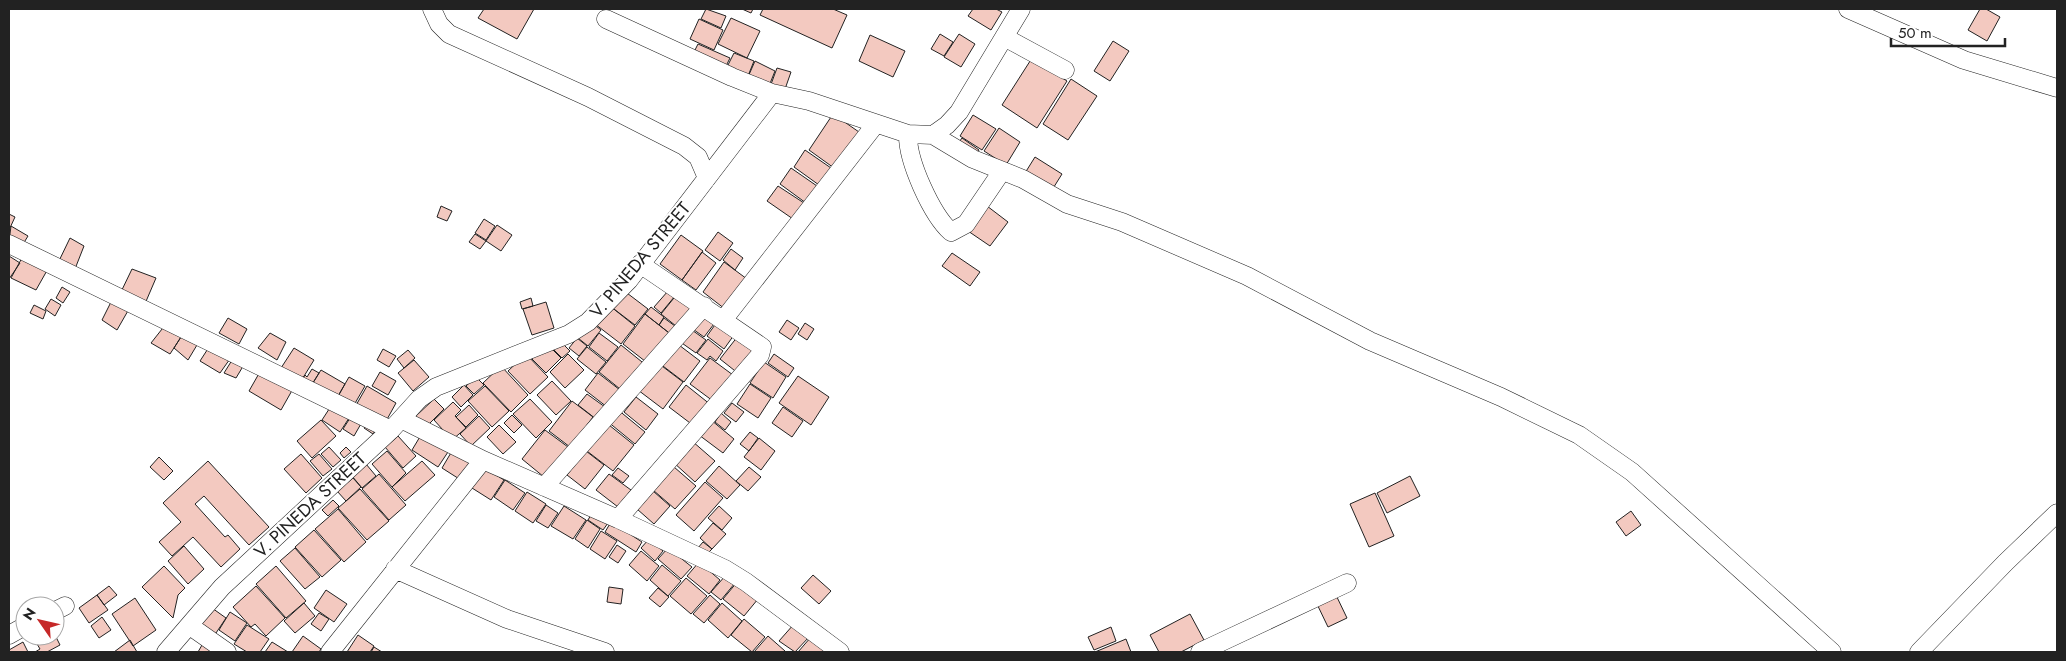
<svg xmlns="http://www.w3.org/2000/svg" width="2066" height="661" viewBox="0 0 2066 661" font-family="Jost,sans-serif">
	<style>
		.building { fill: #f3c9c0; stroke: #222 }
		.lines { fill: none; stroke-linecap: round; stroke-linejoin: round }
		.minor-casing { stroke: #222; stroke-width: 19 }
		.minor { stroke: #fff; stroke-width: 18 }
		.labels { text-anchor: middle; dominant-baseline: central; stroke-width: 4; stroke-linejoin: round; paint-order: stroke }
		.street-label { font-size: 18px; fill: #222; stroke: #fff }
	</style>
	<rect width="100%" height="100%" fill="#fff"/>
	<path class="building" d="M 484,9 L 534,9 L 517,39 L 478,18 Z
		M 706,9 L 726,16 L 721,28 L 701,19 Z
		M 742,9 L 753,9 L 751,13 Z
		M 763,9 L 833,9 L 847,15 L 832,48 L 760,15 Z
		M 973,9 L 996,9 L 1002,12 L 991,30 L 968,16 Z
		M 1980,9 L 1986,9 L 2000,17 L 1987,41 L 1968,30 Z
		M 731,18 L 760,31 L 747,58 L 718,44 Z
		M 699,19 L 723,30 L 714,50 L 690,39 Z
		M 940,34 L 953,42 L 944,56 L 931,49 Z
		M 959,34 L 975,44 L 961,67 L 944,57 Z
		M 870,35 L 905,51 L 893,77 L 859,61 Z
		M 1113,41 L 1129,51 L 1110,81 L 1094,71 Z
		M 698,44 L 730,58 L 725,68 L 693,54 Z
		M 734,53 L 754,61 L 748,76 L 727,67 Z
		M 1032,58 L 1067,81 L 1037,128 L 1002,105 Z
		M 755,61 L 775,71 L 769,86 L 748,77 Z
		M 777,68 L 791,72 L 784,92 L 770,87 Z
		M 1071,79 L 1097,96 L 1068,140 L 1043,124 Z
		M 833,114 L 859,132 L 834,168 L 809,150 Z
		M 973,115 L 996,129 L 982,150 L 960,136 Z
		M 999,128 L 1020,142 L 1006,165 L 984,151 Z
		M 962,138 L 979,150 L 974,158 L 956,146 Z
		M 805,150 L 831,168 L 819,185 L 794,167 Z
		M 1035,157 L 1062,174 L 1052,190 L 1025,173 Z
		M 791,168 L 817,186 L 806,203 L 780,184 Z
		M 778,186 L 804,203 L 793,219 L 767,201 Z
		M 441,206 L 452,211 L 447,221 L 437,217 Z
		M 987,206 L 1008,222 L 990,246 L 968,231 Z
		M 9,214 L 15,217 L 9,230 Z
		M 484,219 L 495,226 L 486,240 L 475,233 Z
		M 497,225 L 512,235 L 501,251 L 486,241 Z
		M 11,226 L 28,236 L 20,249 L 9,242 Z
		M 718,232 L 733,243 L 720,261 L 705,250 Z
		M 475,234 L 486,241 L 480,249 L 469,242 Z
		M 681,235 L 703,251 L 682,280 L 660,264 Z
		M 70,238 L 84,246 L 73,274 L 57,265 Z
		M 731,249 L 743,258 L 735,270 L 723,260 Z
		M 702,252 L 716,263 L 696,290 L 682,280 Z
		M 952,253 L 980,272 L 970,286 L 942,266 Z
		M 9,256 L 20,263 L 9,279 Z
		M 23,256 L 49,267 L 36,290 L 11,278 Z
		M 724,262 L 747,279 L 725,309 L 703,292 Z
		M 132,269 L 156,278 L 144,306 L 119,296 Z
		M 62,287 L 70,292 L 63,303 L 56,298 Z
		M 623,290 L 648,309 L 635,325 L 610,306 Z
		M 668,291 L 675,296 L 661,313 L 654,307 Z
		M 678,293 L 698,309 L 681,330 L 661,314 Z
		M 531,298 L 533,306 L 522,309 L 520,302 Z
		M 51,299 L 61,305 L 55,316 L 45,309 Z
		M 112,300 L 129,309 L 117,330 L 102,320 Z
		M 546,302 L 554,328 L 532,335 L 523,309 Z
		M 34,305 L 46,311 L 43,319 L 30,313 Z
		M 610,306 L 635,326 L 621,344 L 595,324 Z
		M 651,307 L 664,317 L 659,325 L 645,314 Z
		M 703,310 L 717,320 L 704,337 L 690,327 Z
		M 645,314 L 673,336 L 650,365 L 623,344 Z
		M 228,318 L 247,329 L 239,344 L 219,333 Z
		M 664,318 L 679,329 L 673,336 L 659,325 Z
		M 787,320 L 799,328 L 791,340 L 779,332 Z
		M 591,322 L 601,330 L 588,346 L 578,338 Z
		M 717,322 L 734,335 L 724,349 L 707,336 Z
		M 805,323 L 814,329 L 807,340 L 798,334 Z
		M 166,324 L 181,337 L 170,354 L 151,343 Z
		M 689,328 L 706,340 L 696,353 L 679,341 Z
		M 270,333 L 286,342 L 277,360 L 258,348 Z
		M 599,333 L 618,347 L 607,361 L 589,347 Z
		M 738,336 L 757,350 L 739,374 L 720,359 Z
		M 181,337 L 197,345 L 188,360 L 174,348 Z
		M 577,338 L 587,346 L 579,356 L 569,348 Z
		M 708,339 L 723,351 L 716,361 L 710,356 L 707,360 L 697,353 Z
		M 561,342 L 570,351 L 562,358 L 553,349 Z
		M 675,342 L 700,361 L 684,382 L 659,363 Z
		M 211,344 L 232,356 L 220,373 L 200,361 Z
		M 547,344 L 561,358 L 546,373 L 532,359 Z
		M 621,345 L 647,366 L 625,393 L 599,372 Z
		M 587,347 L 606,362 L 596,374 L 577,359 Z
		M 294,348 L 314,360 L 301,381 L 281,368 Z
		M 383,349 L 396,356 L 389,367 L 377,360 Z
		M 408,350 L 415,358 L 404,368 L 397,359 Z
		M 526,354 L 548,377 L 530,394 L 508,371 Z
		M 568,354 L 584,370 L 565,388 L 550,372 Z
		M 774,354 L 794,368 L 788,377 L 768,363 Z
		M 234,357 L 245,363 L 236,378 L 224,373 Z
		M 710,358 L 733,375 L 713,401 L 690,384 Z
		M 414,360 L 429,377 L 413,391 L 398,373 Z
		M 764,362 L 786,377 L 773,398 L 750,383 Z
		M 658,363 L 683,382 L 663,409 L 638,390 Z
		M 501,366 L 528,395 L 511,412 L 483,383 Z
		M 312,369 L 319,373 L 311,386 L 301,381 L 305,375 L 307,377 Z
		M 261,370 L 294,387 L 281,410 L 249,391 Z
		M 321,370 L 345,384 L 336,400 L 311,386 Z
		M 380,372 L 396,381 L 388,395 L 372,386 Z
		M 598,373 L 620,390 L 607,407 L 585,390 Z
		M 798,376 L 829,397 L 811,425 L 779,403 Z
		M 349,377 L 365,386 L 354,405 L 338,396 Z
		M 476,377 L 484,385 L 474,394 L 466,386 Z
		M 552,381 L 571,401 L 556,415 L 537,395 Z
		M 750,384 L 771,398 L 758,418 L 737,404 Z
		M 464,385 L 473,395 L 461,407 L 452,397 Z
		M 686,385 L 711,405 L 694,426 L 669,407 Z
		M 367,386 L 396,403 L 385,423 L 355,407 Z
		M 485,386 L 509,411 L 492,427 L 468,401 Z
		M 587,394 L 605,407 L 596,419 L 578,405 Z
		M 636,397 L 658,414 L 646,430 L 624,412 Z
		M 434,399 L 444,409 L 426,427 L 416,416 Z
		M 530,399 L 552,422 L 536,438 L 513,414 Z
		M 572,401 L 593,417 L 570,447 L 549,431 Z
		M 453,402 L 461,410 L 455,416 L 466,428 L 452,440 L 434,420 Z
		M 333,403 L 351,415 L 340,432 L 322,420 Z
		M 732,403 L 744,412 L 736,422 L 724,413 Z
		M 469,405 L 478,415 L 466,427 L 456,417 Z
		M 783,407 L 803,421 L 792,437 L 772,423 Z
		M 617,409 L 645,432 L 635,444 L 607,421 Z
		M 721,413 L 731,422 L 725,430 L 715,422 Z
		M 352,415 L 362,422 L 354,436 L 343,429 Z
		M 512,415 L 522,425 L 514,433 L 504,423 Z
		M 479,416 L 490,428 L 471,446 L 460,434 Z
		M 321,420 L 336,436 L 312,458 L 297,441 Z
		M 369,420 L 378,426 L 373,434 L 364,428 Z
		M 711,420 L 734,439 L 723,453 L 699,435 Z
		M 604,421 L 634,445 L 613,471 L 583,448 Z
		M 499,425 L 516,442 L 503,454 L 487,437 Z
		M 545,430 L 568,447 L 544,477 L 522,459 Z
		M 750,432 L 758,438 L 749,451 L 740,444 Z
		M 421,435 L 448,452 L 438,467 L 412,450 Z
		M 398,436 L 416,456 L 403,468 L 385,447 Z
		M 759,438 L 775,451 L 761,470 L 744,457 Z
		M 692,441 L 715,461 L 695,482 L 673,462 Z
		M 329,447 L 341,460 L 333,467 L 321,454 Z
		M 346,447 L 351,452 L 344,458 L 340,453 Z
		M 387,451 L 406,473 L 392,487 L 372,464 Z
		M 452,451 L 474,466 L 464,482 L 442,468 Z
		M 586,451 L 604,465 L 585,489 L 567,475 Z
		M 301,454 L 322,478 L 306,493 L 284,469 Z
		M 319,454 L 332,469 L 323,476 L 310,461 Z
		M 159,457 L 173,471 L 164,480 L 150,467 Z
		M 208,461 L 269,527 L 249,545 L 204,496 L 195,504 L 225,537 L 228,535 L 240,549 L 221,567 L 193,537 L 172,556 L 159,542 L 181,522 L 163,503 Z
		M 422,461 L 435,475 L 405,501 L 392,487 Z
		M 366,464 L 376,476 L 362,488 L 352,476 Z
		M 719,466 L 740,485 L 727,499 L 706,481 Z
		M 674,467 L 696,486 L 675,509 L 653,490 Z
		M 749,467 L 761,477 L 748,491 L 736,481 Z
		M 485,468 L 504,480 L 491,500 L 472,488 Z
		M 618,468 L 629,476 L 623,483 L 612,475 Z
		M 379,474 L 406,505 L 389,520 L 362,489 Z
		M 609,474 L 631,490 L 618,507 L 596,490 Z
		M 1410,476 L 1420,496 L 1387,513 L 1377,493 Z
		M 353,478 L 361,487 L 346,501 L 337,491 Z
		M 505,480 L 525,493 L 513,510 L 494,497 Z
		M 705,482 L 723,498 L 694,531 L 676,515 Z
		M 360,489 L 389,521 L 367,540 L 338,508 Z
		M 653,491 L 670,506 L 654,524 L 637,509 Z
		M 527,492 L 546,504 L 533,523 L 515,511 Z
		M 1375,493 L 1394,536 L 1369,547 L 1350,504 Z
		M 333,500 L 339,506 L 328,516 L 322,510 Z
		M 546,505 L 558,513 L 548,528 L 536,521 Z
		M 564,506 L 586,520 L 573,539 L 551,526 Z
		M 719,506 L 732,518 L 722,530 L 708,518 Z
		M 338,509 L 366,542 L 344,562 L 315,529 Z
		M 1631,511 L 1641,525 L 1626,536 L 1616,522 Z
		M 592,513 L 608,523 L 603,530 L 588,520 Z
		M 587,520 L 600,529 L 588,548 L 575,539 Z
		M 611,522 L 642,542 L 636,552 L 605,532 Z
		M 713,523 L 726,534 L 712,549 L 700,538 Z
		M 314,530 L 341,560 L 322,577 L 295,547 Z
		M 601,531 L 617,541 L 605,559 L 590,549 Z
		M 649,539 L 663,551 L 655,561 L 641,548 Z
		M 703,542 L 712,549 L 705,556 L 697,549 Z
		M 617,545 L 626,551 L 618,563 L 609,557 Z
		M 184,546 L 204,569 L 188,584 L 168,561 Z
		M 295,548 L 320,577 L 305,589 L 280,561 Z
		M 668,548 L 692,567 L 681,579 L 658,559 Z
		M 641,551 L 659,566 L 647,581 L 629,565 Z
		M 699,562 L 720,580 L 709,594 L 687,576 Z
		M 662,565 L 681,581 L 668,596 L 650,580 Z
		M 164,566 L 185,588 L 178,595 L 173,618 L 142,587 Z
		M 276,566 L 306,601 L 286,618 L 256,584 Z
		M 726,575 L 735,583 L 721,600 L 711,592 Z
		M 813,575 L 831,591 L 819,604 L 801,588 Z
		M 686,578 L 707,596 L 691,614 L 670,596 Z
		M 738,581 L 758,599 L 744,616 L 723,599 Z
		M 109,586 L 117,595 L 104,605 L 97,595 Z
		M 256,586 L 285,618 L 266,636 L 255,624 L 251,627 L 233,607 Z
		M 609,587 L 623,589 L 621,604 L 607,602 Z
		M 658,588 L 669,597 L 660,607 L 649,598 Z
		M 326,590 L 347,604 L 334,622 L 314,608 Z
		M 1335,593 L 1347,618 L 1328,627 L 1316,602 Z
		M 97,595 L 108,610 L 89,623 L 79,608 Z
		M 710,595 L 720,604 L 704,623 L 693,614 Z
		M 135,598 L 156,630 L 133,646 L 112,614 Z
		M 304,603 L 315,616 L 295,633 L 284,621 Z
		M 722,603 L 742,621 L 728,638 L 708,620 Z
		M 212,608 L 226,618 L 214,636 L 199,627 Z
		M 230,612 L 247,623 L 235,641 L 219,630 Z
		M 319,613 L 329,619 L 321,631 L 311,624 Z
		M 1190,614 L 1204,640 L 1181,652 L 1159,652 L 1150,635 Z
		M 102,617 L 111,630 L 99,638 L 91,626 Z
		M 744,619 L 765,637 L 752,652 L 731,635 Z
		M 794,624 L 809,637 L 795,652 L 779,641 Z
		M 247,625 L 269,639 L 260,652 L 247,652 L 234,644 Z
		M 1111,627 L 1116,641 L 1094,650 L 1088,637 Z
		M 55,635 L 60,645 L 47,652 L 35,652 L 40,649 L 33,637 Z
		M 358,635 L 374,646 L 370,652 L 347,652 Z
		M 303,636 L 321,649 L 319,652 L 292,652 Z
		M 768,636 L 785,651 L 784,652 L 754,652 Z
		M 811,637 L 829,652 L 798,652 Z
		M 1126,639 L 1131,652 L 1095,652 Z
		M 130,640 L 137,652 L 114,652 Z
		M 23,642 L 28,652 L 9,652 L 9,650 Z
		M 272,642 L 288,652 L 265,652 Z
		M 202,645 L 213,652 L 198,652 Z
		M 374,647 L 382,652 L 371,652 Z"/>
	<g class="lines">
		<defs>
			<path id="minor" d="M 432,9 L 439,24 L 449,34 L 588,97 L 684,146 L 698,157 L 707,178
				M 1848,9 L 1964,60 L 2057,88
				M 606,19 L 732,77 L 772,93
				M 1004,37 L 1065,70
				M 908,134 C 907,161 932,215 951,232 L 966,224 L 1002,171
				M 933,135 L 973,159 L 1023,179 L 1067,204 L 1122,222 L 1247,276 L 1370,341 L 1501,397 L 1579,435 L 1632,472 L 1832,652
				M 9,244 L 391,430
				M 724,319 L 875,125
				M 401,419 L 483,460 L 618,519 L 725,569 L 746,582 L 840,652
				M 544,487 L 704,306
				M 618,519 L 760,355 L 762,347 L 640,264
				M 395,569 L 507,619 L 605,652
				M 55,611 L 65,606
				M 190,626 L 227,652
				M 9,635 L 25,626
				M 166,652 L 222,587 L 391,430 L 419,399 L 436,387 L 569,334 L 588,322 L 629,280 L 772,93 L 809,101 L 908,134 L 933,135 L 947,125 L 959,112 L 1021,9
				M 330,652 L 483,460
				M 1200,652 L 1347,583
				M 1919,652 L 2005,563 L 2057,513"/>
		</defs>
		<use href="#minor" class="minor-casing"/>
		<use href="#minor" class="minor"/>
	</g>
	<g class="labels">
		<g class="street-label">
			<text transform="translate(640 260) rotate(-50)">V. PINEDA STREET</text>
			<text transform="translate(310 505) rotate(-43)">V. PINEDA STREET</text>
		</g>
	</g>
	<rect width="2066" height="661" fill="none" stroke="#222222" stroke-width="20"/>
	<g transform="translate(40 621) rotate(304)"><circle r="24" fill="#ffffff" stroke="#a7a7a7"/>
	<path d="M0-4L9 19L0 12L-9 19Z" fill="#c62828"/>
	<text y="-8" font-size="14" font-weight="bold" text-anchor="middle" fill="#222222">N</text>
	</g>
	<path d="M1891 38v8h114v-8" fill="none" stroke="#222222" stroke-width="2.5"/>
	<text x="1898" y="38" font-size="15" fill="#222222" stroke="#ffffff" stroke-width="4" paint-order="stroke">50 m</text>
</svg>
